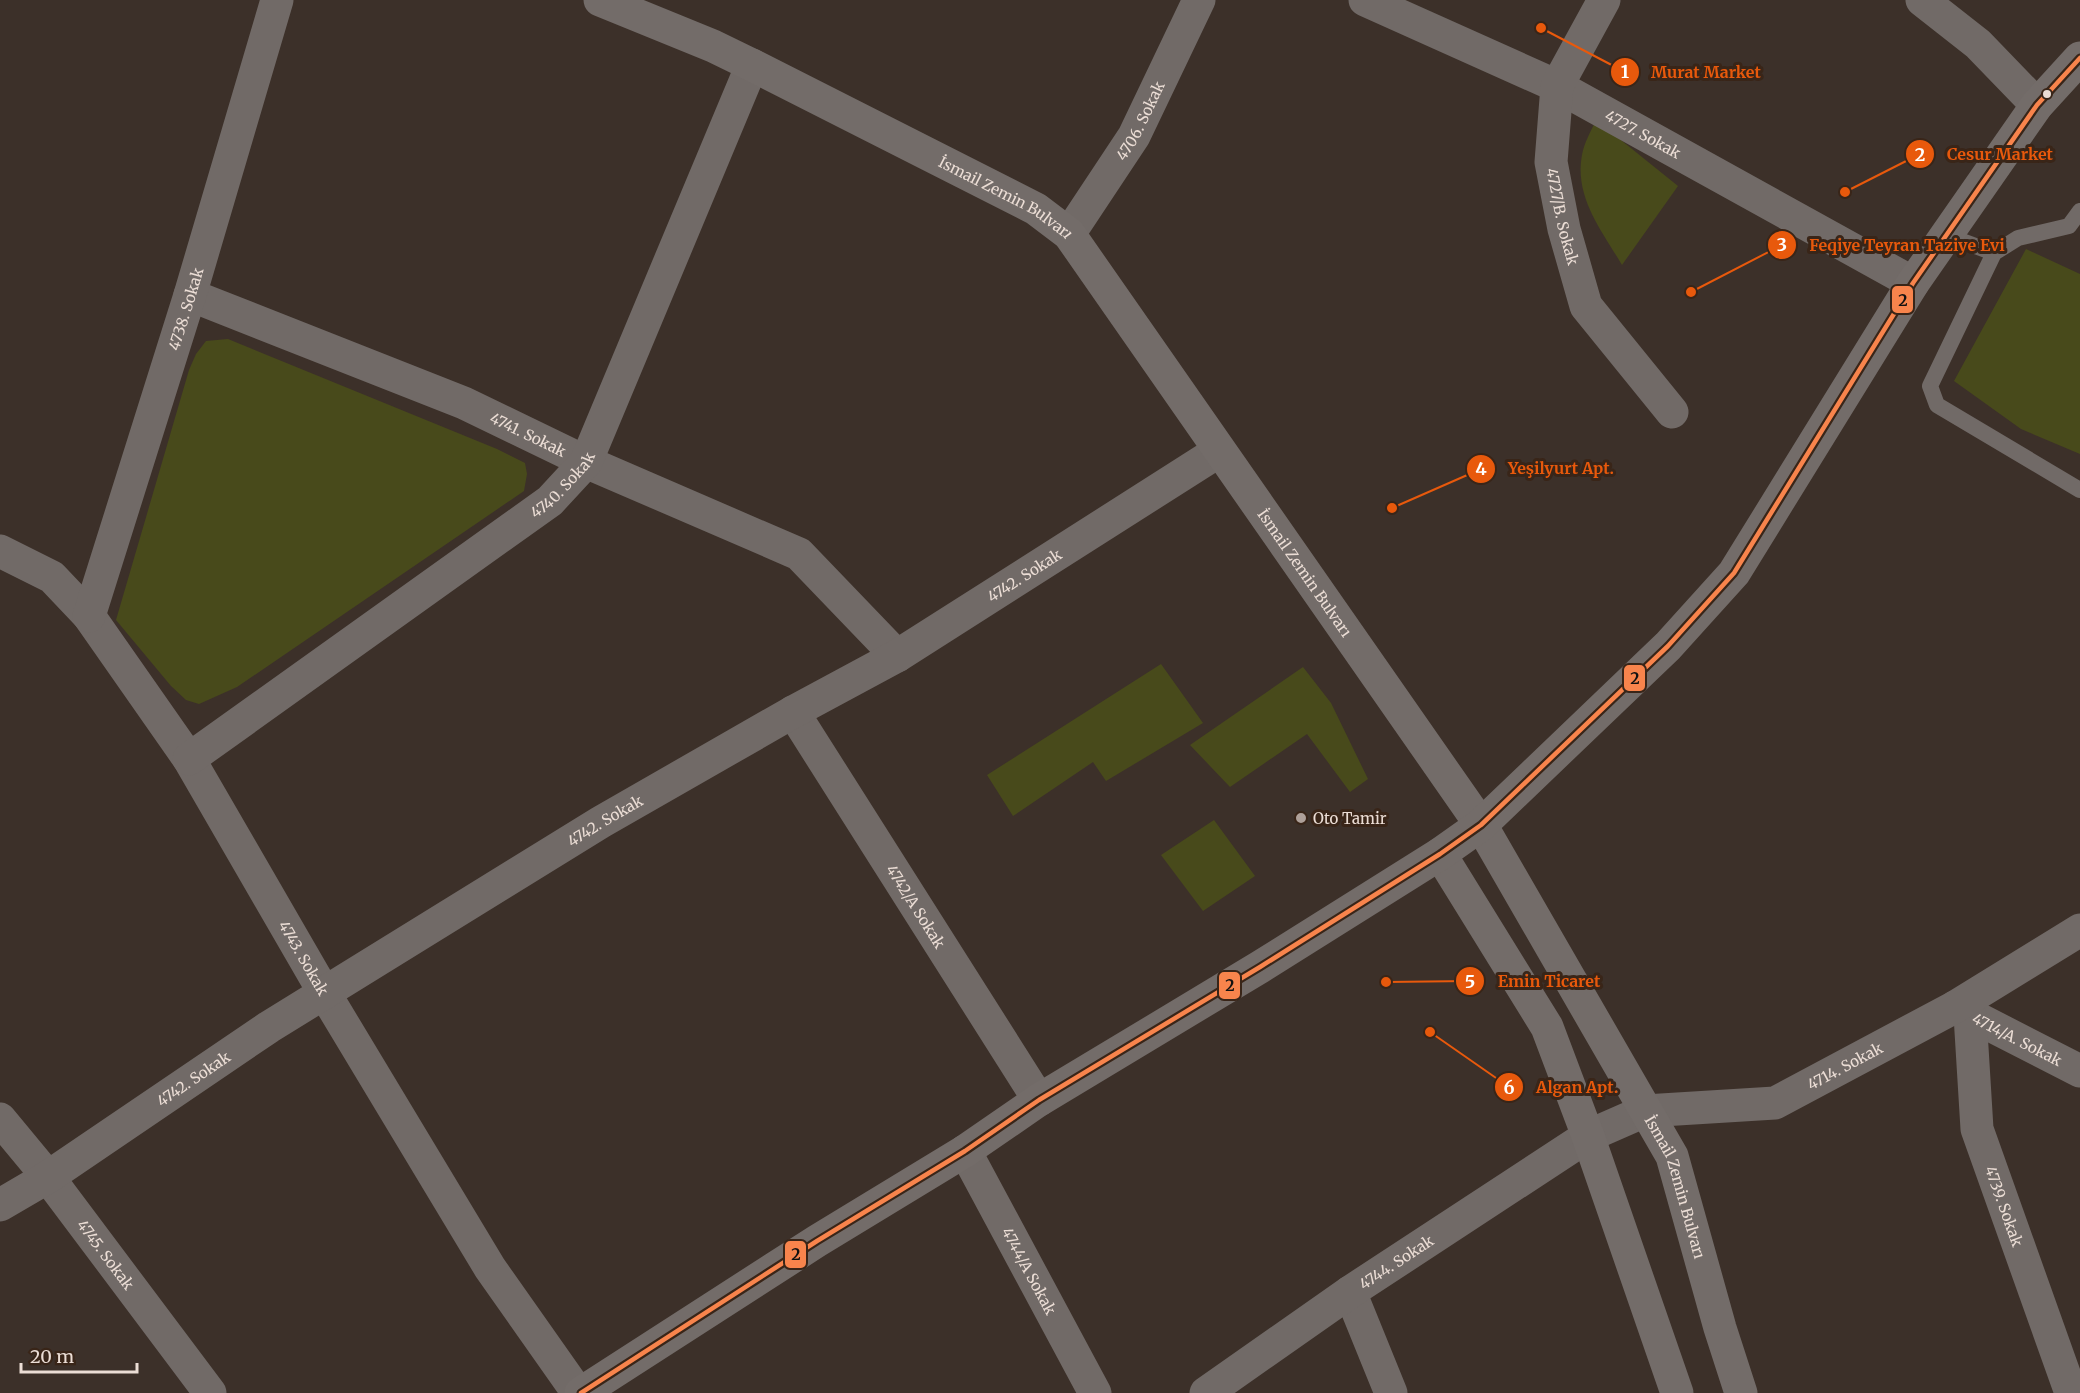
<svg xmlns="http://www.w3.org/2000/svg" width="2080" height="1393" viewBox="0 0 2080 1393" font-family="Merriweather,serif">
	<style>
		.green { fill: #484a1b }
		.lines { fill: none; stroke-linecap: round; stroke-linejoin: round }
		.service { stroke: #716a67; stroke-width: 16 }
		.minor { stroke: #716a67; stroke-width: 33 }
		.secondary { stroke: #736c69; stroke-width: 33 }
		.bus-1-casing { stroke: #392518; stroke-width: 9 }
		.bus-1 { stroke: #f8844c; stroke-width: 4.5 }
		.bus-dot { fill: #ebddd5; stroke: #392518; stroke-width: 2 }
		.poi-dot { fill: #aea099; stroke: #392518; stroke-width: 2 }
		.labels { text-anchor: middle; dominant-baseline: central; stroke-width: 6; stroke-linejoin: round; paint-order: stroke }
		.street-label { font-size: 15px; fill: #ebddd5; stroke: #392518 }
		.poi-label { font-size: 15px; fill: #ebddd5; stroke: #392518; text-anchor: start }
		.leader { fill: none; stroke: #e8590c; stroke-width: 2 }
		.callout-dot { fill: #e8590c; stroke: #392518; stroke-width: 2 }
		.mark-label { font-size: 18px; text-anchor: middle; font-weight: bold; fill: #fff }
		.callout-label { font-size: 16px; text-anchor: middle; font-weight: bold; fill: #e8590c; stroke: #392518; stroke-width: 6; stroke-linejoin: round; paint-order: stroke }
		.line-badge { stroke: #392518; stroke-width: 2 }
		.pale-badge-label { font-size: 16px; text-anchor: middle; font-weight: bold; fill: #111 }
	</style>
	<rect width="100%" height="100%" fill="#3c3029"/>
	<path class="green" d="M 1596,120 L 1678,186 L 1622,265 C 1602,231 1574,197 1582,155 C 1584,143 1591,131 1596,120 Z
		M 2026,249 L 2080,274 L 2080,454 L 2021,429 L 1954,381 Z
		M 228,339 L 497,449 L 525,463 L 527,474 L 524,491 L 237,687 L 199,704 L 186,700 L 171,686 L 116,620 L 189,370 L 196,354 L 206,341 Z
		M 1161,664 L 1203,723 L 1106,781 L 1093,762 L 1013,816 L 987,775 Z
		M 1303,667 L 1331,703 L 1368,779 L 1350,792 L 1307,734 L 1230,787 L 1190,745 Z
		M 1214,820 L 1255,876 L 1203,911 L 1161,855 Z"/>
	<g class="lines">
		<path class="service" d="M 1946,235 L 1994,253 L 2018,238 L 2069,226 L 2080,211
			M 1994,253 L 1930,386 L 1937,405 L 2080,490"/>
		<g class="minor">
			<path id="s1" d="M 1365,0 L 1557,86 L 1913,283"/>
			<path id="s2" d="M 1604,0 L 1557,86 L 1551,162 L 1564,229 L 1586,306 L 1672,412"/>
			<path d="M 1922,0 L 1978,44 L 2037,105"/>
			<path id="s3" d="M 1069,234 L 1134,136 L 1199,0"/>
			<path id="s4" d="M 190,295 L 464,403 L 586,462 L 799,554 L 897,656"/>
			<path id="s5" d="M 0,551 L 52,577 L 89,616 L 189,759 L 325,994 L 490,1268 L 578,1393"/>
			<path id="s6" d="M 89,616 L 190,295 L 277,0"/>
			<path id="s7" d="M 793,712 L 1039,1100"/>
			<path id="s8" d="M 189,759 L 550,501 L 586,462 L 752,65"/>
			<path id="s9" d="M 1955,1007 L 2080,1071"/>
			<path id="s10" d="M 1970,1015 L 1977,1129 L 2071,1393"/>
			<path id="s11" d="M 0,1119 L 48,1177 L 210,1393"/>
			<path id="s12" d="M 965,1151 L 1095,1393"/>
			<path id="s13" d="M 0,1205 L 48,1177 L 269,1027 L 601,822 L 793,712 L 897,656 L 1219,451"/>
			<path d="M 1350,1292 L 1391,1393"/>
			<path id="s14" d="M 1206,1393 L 1350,1292 L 1588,1136 L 1645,1111 L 1775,1103 L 1955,1007 L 2080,930"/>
		</g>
		<g class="secondary">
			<path id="s15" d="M 600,0 L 713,46 L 752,65 L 1036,209 L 1069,234 L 1481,825 L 1672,1156 L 1720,1328 L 1741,1393"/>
			<path d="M 1440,854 L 1547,1027 L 1588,1136 L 1677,1393"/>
			<path d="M 581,1393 L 817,1241 L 965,1151 L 1039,1100 L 1260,967 L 1440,854 L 1481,825 L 1668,646 L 1734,573 L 1913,283 L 2037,105 L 2080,58"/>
		</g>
		<defs>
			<path id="bus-1" d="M 581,1393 L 817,1241 L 965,1151 L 1039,1100 L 1260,967 L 1440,854 L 1481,825 L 1668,646 L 1734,573 L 1913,283 L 2037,105 L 2080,58"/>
		</defs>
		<use href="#bus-1" class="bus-1-casing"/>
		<use href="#bus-1" class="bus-1"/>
	</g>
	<circle class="bus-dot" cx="2047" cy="94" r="5"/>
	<circle class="poi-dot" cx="1301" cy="818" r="6"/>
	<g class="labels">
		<g class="street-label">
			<text stroke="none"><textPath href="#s3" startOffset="134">4706. Sokak</textPath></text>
			<text stroke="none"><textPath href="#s1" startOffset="309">4727. Sokak</textPath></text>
			<text stroke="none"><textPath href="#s15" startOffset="452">İsmail Zemin Bulvarı</textPath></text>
			<text stroke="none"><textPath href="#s2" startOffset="230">4727/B. Sokak</textPath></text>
			<text stroke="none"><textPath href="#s6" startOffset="322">4738. Sokak</textPath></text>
			<text stroke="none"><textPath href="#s4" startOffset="366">4741. Sokak</textPath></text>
			<text stroke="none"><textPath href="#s8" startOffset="464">4740. Sokak</textPath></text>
			<text stroke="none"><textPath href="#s15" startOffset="938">İsmail Zemin Bulvarı</textPath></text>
			<text stroke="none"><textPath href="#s13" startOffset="1203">4742. Sokak</textPath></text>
			<text stroke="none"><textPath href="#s13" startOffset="717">4742. Sokak</textPath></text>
			<text stroke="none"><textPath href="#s7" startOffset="230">4742/A Sokak</textPath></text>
			<text stroke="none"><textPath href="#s5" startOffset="516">4743. Sokak</textPath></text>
			<text stroke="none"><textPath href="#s9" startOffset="70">4714/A. Sokak</textPath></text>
			<text stroke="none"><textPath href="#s14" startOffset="732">4714. Sokak</textPath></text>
			<text stroke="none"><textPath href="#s13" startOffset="231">4742. Sokak</textPath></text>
			<text stroke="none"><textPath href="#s15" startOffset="1658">İsmail Zemin Bulvarı</textPath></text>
			<text stroke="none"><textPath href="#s10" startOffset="196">4739. Sokak</textPath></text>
			<text stroke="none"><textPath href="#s11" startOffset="172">4745. Sokak</textPath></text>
			<text stroke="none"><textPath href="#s14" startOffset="231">4744. Sokak</textPath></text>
			<text stroke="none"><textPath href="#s12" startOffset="136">4744/A Sokak</textPath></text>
		</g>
		<g class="poi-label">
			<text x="1313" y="818">Oto Tamir</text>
		</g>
	</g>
	<path class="leader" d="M1541 28L1625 72M1845 192L1920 154M1691 292L1782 245M1392 508L1481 469M1386 982L1470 981M1430 1032L1509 1087"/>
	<g class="callout-dot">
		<circle cx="1541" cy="28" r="6"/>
		<circle cx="1845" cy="192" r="6"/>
		<circle cx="1691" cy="292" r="6"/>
		<circle cx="1392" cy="508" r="6"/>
		<circle cx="1386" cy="982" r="6"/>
		<circle cx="1430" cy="1032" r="6"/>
		<circle cx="1625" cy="72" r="15"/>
		<circle cx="1920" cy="154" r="15"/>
		<circle cx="1782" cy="245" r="15"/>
		<circle cx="1481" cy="469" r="15"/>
		<circle cx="1470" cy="981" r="15"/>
		<circle cx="1509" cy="1087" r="15"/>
	</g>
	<g class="mark-label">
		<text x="1625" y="78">1</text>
		<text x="1920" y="161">2</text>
		<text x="1782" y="251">3</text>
		<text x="1481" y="475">4</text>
		<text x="1470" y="988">5</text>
		<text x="1509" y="1094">6</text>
	</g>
	<g class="callout-label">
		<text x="1706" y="78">Murat Market</text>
		<text x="2000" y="160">Cesur Market</text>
		<text x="1907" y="251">Feqiye Teyran Taziye Evi</text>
		<text x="1561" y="474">Yeşilyurt Apt.</text>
		<text x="1549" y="987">Emin Ticaret</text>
		<text x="1577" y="1093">Algan Apt.</text>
	</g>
	<g class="line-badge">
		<rect x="1891" y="285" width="23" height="29" rx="6" fill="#f8844c"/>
		<rect x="1623" y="664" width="23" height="28" rx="6" fill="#f8844c"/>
		<rect x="1218" y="971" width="23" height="29" rx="6" fill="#f8844c"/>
		<rect x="784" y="1240" width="23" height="29" rx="6" fill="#f8844c"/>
	</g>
	<g class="pale-badge-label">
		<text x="1903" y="306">2</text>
		<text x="1635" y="684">2</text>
		<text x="1230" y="991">2</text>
		<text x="796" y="1260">2</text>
	</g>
	<path d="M21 1363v9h116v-9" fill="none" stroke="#ebddd5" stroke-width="3"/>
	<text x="30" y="1363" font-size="18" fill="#ebddd5" stroke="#392518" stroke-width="4.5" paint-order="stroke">20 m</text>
</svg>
